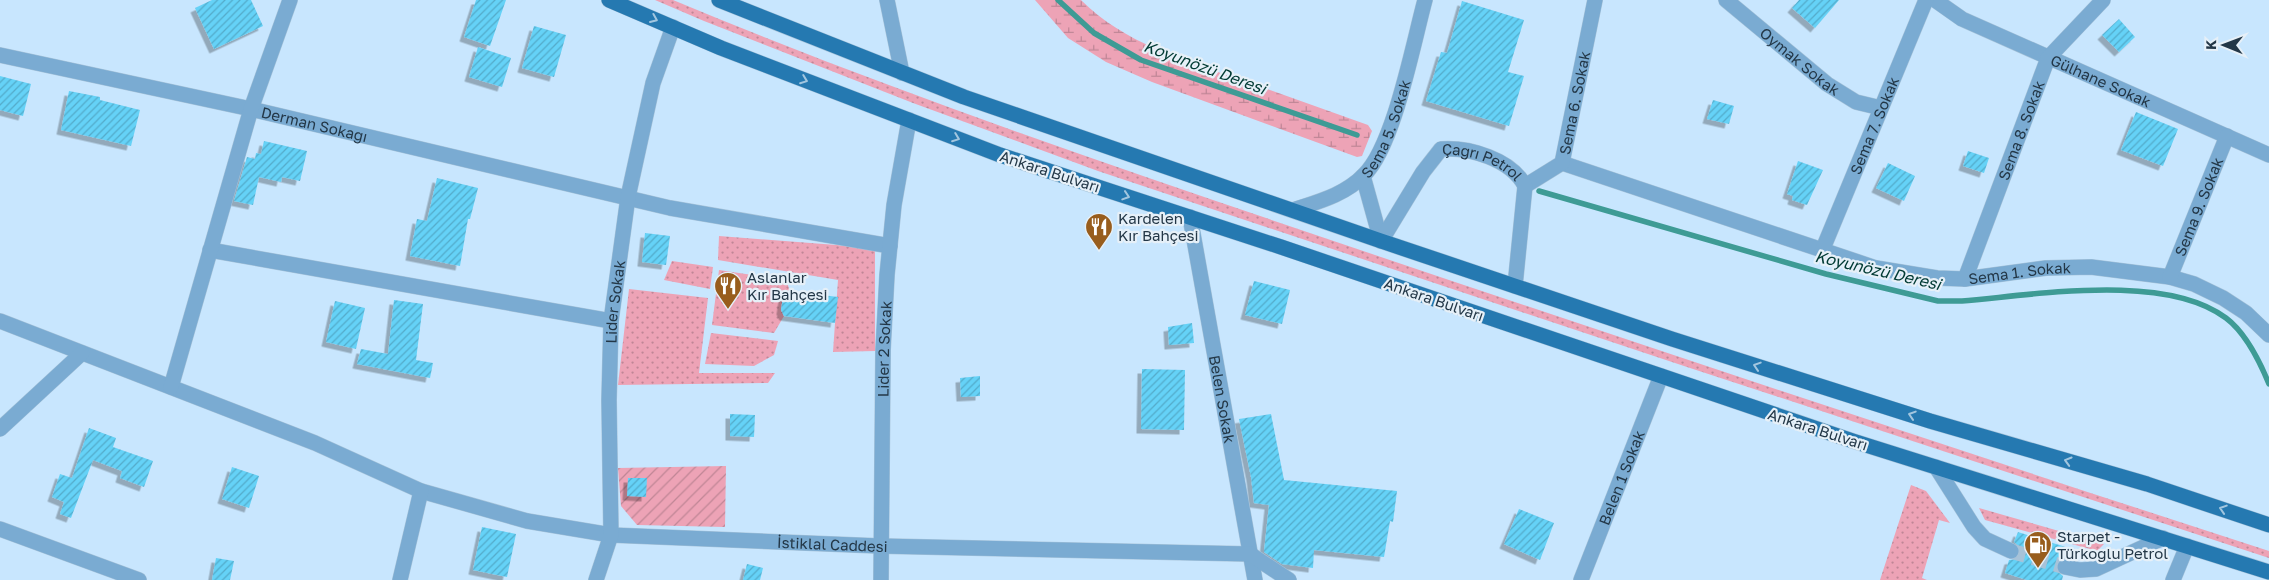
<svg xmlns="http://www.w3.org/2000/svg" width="2269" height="580" viewBox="0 0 2269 580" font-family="'Golos Text',sans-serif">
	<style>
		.grass { fill: url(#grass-dots) }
		.wetland { fill: url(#wetland-marsh) }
		.garden { fill: url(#garden-furrows) }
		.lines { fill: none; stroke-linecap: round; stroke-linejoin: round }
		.stream { stroke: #3e9b95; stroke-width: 5.5 }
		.building { fill: url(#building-hatch); filter: url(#shadow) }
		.minor-tunnel { stroke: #a7c3d9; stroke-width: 15; stroke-dasharray: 15 8; stroke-linecap: butt }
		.minor-casing { stroke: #a7c3d9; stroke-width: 16 }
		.major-casing { stroke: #a7c3d9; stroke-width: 16 }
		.minor { stroke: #7aabd2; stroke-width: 15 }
		.major { stroke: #2579b1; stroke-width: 15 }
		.oneway { stroke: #a2c6df }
		.labels { text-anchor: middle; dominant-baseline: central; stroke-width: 4.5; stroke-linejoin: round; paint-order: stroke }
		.street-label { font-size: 15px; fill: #233747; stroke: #e6f0f8 }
		.poi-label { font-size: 15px; fill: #233747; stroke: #e6f0f8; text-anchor: start }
		.water-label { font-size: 16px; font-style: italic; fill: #003a33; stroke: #e6f0f8 }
	</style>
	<defs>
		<pattern id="grass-dots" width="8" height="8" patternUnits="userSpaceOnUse" patternTransform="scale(1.25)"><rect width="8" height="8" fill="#eda3b6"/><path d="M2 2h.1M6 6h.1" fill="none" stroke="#c08696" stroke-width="1.8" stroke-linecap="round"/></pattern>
		<pattern id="wetland-marsh" width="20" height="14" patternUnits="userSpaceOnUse" patternTransform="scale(1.25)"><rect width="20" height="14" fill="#eda3b6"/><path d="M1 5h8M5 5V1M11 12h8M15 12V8" fill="none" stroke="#c08696"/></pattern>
		<pattern id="garden-furrows" width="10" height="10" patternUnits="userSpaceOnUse" patternTransform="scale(1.25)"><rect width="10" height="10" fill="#eda3b6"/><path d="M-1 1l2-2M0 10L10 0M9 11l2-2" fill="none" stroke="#c08696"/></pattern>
		<pattern id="building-hatch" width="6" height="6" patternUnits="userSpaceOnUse" patternTransform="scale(1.25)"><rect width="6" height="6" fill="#65d2f7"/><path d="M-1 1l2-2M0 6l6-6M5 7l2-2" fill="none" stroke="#53abca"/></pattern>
		<filter id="shadow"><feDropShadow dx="-4.5" dy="4.5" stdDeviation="0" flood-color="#0004"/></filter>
	</defs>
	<rect width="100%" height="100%" fill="#c8e6fe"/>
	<path class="grass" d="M 655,0 L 673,0 C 903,96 1139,175 1375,255 C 1672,355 1970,454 2269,551 L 2269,558 L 1687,367 L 1098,171 L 913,103 L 704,21 Z
		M 719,236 L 875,248 L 875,351 L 833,352 L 838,280 L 718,260 Z
		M 672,261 L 713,267 L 710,289 L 664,280 Z
		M 719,270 L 786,280 L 790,291 L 783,297 L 781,310 L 784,316 L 774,333 L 712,325 Z
		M 629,289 L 708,298 L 699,373 L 775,373 L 768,383 L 618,385 Z
		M 711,333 L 778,341 L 774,355 L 754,366 L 705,364 Z
		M 1911,485 L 1926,491 L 1950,523 L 1939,520 L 1922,578 L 1927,580 L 1880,580 Z
		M 1979,508 L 2104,544 L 2097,551 L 1985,520 Z"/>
	<path class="wetland" d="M 1035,0 L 1081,0 C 1124,43 1183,60 1239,79 C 1282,94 1325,110 1368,125 L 1372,131 L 1362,156 L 1357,157 L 1152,82 L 1106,62 L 1068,38 Z"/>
	<path class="garden" d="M 726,466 L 725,527 L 637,525 L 621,506 L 618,468 Z"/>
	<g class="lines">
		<path class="stream" d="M 1058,0 L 1094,33 L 1141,60 L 1357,135
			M 1539,191 L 1826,274 L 1938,301 L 1962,301 C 2035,295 2165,272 2226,318 C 2246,333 2260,362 2269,384"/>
	</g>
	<path class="building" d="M 212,0 L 251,0 L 263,26 L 214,49 L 195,8 Z
		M 476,0 L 506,0 L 490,46 L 464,37 Z
		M 1799,0 L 1839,0 L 1815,28 L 1792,8 Z
		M 1462,1 L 1524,20 L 1508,72 L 1524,76 L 1509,126 L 1426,101 L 1441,52 L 1447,53 Z
		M 2119,19 L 2135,37 L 2119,52 L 2102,35 Z
		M 534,26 L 566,35 L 554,77 L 522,68 Z
		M 478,47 L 511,58 L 502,87 L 469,77 Z
		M 0,76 L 31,84 L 23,116 L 0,110 Z
		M 69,91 L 100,97 L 100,100 L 140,110 L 131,146 L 61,130 Z
		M 1713,100 L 1734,106 L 1729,124 L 1707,119 Z
		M 2136,112 L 2178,129 L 2163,166 L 2121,150 Z
		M 264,141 L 307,151 L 300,181 L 282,177 L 281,182 L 259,177 L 253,205 L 234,201 L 247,157 L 255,159 L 256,153 L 261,154 Z
		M 1968,151 L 1989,158 L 1984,173 L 1963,166 Z
		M 1798,161 L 1823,170 L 1807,205 L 1792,200 L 1793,196 L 1787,194 Z
		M 1888,163 L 1915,176 L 1904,201 L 1876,188 Z
		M 437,178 L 478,188 L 470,219 L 468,219 L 460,266 L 410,256 L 417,219 L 427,221 Z
		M 645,233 L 670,236 L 666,265 L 642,262 Z
		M 1254,281 L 1290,290 L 1282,324 L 1245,315 Z
		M 790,291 L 838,297 L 835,323 L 784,316 L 781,310 L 783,297 Z
		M 394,300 L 423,304 L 416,360 L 433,363 L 430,378 L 357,364 L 361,349 L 388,354 Z
		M 335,301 L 365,308 L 356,349 L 326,342 Z
		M 1192,323 L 1194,343 L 1169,345 L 1168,327 Z
		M 1142,369 L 1185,370 L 1184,430 L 1141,429 Z
		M 980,376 L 980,396 L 961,397 L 960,378 Z
		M 730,414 L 755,415 L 754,437 L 730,436 Z
		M 1271,414 L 1284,480 L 1397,491 L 1393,522 L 1390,521 L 1384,557 L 1314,550 L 1313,568 L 1282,564 L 1264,552 L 1269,505 L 1254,503 L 1251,477 L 1239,419 Z
		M 89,428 L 116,438 L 113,447 L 153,461 L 144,487 L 120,478 L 122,471 L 93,460 L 71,518 L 60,514 L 64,502 L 52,497 L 60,474 L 72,478 Z
		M 232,467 L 259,476 L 249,508 L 222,499 Z
		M 628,478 L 647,478 L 646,497 L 627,496 Z
		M 1519,509 L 1554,523 L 1540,560 L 1504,544 Z
		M 482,527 L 516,534 L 507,577 L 473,570 Z
		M 2018,532 L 2072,549 L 2069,558 L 2062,558 L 2056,565 L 2056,570 L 2063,576 L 2062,580 L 2027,580 L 2005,573 L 2009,560 L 2016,559 L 2020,554 L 2019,546 L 2014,542 Z
		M 216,558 L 234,561 L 230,580 L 212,580 Z
		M 747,564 L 763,568 L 760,580 L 743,580 Z"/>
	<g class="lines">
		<path class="minor-tunnel" d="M 2011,551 L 2065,567"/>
		<defs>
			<g id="minor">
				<path d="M 887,0 L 902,73"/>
				<path id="s1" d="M 1726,0 L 1827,84 L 1856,102 L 1881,108"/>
				<path id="s2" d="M 1935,0 L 1962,19 L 2269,155"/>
				<path id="s3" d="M 0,55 L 251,109 L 670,208 L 890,246"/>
				<path id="s4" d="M 1562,163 L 1876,268 L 1937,278 L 1965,279 L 2046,268 L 2091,267 L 2170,277 L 2194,284 L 2223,298 L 2246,313 L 2269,335"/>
				<path d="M 1363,176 L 1381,241"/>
				<path id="s5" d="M 1525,186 L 1562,163 L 1595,0"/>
				<path id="s6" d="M 1293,210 C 1317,202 1345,195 1364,175 C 1394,146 1413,44 1425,0"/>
				<path id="s7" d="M 1190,217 L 1255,580"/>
				<path id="s8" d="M 1381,241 L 1423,172 L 1441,149 C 1469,147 1511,159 1525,186 L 1515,286"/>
				<path d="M 210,250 L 611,321"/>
				<path id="s9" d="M 1822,251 L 1926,0"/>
				<path id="s10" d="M 2170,277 L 2227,136"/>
				<path id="s11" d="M 1965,279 L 2048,58 L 2103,0"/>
				<path id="s12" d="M 0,321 L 315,443 L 421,491 L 527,521 L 611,535 L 880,546 L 1250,554 L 1289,580"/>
				<path d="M 171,387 L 251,109 L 290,0"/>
				<path d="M 0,429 L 82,353"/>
				<path d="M 1936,467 L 1974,527 L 1985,539 L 2011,551"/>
				<path d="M 0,529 L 139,580"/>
				<path d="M 2065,567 L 2080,570 L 2096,569 L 2163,538"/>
				<path d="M 400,580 L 421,491"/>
				<path id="s13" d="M 596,580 L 611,535 L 609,400 L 611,321 L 628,197 L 653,83 L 673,27"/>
				<path id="s14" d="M 881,580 L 883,350 L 887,275 L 894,205 L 909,120"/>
				<path id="s15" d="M 1581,580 L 1661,376"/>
				<path d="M 2173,580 L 2187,546"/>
			</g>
			<path id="major" d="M 609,0 L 721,48 L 1000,155 L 1281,247 L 1853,441 L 2269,572
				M 719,0 L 964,97 L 1381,241 L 1672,339 L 1930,421 L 2147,484 L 2269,525"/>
		</defs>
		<use href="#minor" class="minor-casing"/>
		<use href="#major" class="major-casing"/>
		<use href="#minor" class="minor"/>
		<use href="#major" class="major"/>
	</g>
	<defs><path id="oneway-chevron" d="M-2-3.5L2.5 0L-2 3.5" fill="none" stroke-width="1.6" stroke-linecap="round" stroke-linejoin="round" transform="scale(1.25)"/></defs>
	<g class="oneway">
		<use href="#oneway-chevron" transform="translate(654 19) rotate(23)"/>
		<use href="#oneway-chevron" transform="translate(804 80) rotate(21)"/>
		<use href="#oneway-chevron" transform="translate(956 138) rotate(21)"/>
		<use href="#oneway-chevron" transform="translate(1126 196) rotate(18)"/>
		<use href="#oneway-chevron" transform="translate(1757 366) rotate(-162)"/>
		<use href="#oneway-chevron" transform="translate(1912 415) rotate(-162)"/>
		<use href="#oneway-chevron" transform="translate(2068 461) rotate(-164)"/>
		<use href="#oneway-chevron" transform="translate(2223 509) rotate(-162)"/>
	</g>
	<defs>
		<symbol id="restaurant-pin" viewBox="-11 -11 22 30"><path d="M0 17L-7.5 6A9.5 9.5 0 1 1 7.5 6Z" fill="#985d1d" stroke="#e6f0f8"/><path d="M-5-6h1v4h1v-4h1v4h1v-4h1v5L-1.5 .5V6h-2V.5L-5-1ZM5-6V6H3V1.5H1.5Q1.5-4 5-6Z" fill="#fff"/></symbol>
		<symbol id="fuel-pin" viewBox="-11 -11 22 30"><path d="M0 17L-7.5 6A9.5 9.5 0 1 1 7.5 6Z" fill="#985d1d" stroke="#e6f0f8"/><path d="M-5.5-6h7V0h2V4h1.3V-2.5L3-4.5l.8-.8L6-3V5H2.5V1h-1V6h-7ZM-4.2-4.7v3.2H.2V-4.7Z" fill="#fff"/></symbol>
	</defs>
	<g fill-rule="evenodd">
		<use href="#restaurant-pin" x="1083" y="211" width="32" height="43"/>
		<use href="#restaurant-pin" x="712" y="270" width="32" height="43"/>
		<use href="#fuel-pin" x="2022" y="529" width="32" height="43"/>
	</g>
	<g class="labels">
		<g class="street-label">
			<text stroke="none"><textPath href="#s1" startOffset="96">Oymak Sokak</textPath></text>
			<text stroke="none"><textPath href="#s2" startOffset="185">Gülhane Sokak</textPath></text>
			<text stroke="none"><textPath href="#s5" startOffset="105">Sema 6. Sokak</textPath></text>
			<text stroke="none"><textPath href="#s3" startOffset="322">Derman Sokağı</textPath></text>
			<text stroke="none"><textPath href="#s6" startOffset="132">Sema 5. Sokak</textPath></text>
			<text stroke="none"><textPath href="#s9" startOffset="136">Sema 7. Sokak</textPath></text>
			<text stroke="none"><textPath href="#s11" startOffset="159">Sema 8. Sokak</textPath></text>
			<text stroke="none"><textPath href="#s8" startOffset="154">Çağrı Petrol</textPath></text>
			<text transform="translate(1050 171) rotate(18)">Ankara Bulvarı</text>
			<text stroke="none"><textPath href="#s10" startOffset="76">Sema 9. Sokak</textPath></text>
			<text stroke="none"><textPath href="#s4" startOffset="476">Sema 1. Sokak</textPath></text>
			<text transform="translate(1434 299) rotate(19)">Ankara Bulvarı</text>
			<text stroke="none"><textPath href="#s13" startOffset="281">Lider Sokak</textPath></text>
			<text stroke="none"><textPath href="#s14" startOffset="231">Lider 2 Sokak</textPath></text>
			<text stroke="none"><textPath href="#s7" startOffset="185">Belen Sokak</textPath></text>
			<text transform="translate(1818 429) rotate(18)">Ankara Bulvarı</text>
			<text stroke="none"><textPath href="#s15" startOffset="110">Belen 1 Sokak</textPath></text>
			<text stroke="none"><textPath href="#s12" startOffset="871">İstiklal Caddesi</textPath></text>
		</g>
		<g class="poi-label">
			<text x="1118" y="218">Kardelen<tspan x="1118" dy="17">Kır Bahçesi</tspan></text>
			<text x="747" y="277">Aslanlar<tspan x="747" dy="17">Kır Bahçesi</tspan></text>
			<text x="2057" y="536">Starpet -<tspan x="2057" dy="17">Türkoğlu Petrol</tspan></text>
		</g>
		<g class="water-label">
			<text transform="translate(1205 67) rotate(20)">Koyunözü Deresi</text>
			<text transform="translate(1878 270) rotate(13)">Koyunözü Deresi</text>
		</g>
	</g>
	<g transform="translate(2224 45) rotate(271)" stroke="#e6f0f8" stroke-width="4" paint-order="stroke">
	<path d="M0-4L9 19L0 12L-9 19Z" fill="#233747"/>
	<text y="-8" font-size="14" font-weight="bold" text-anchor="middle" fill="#233747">K</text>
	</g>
</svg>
